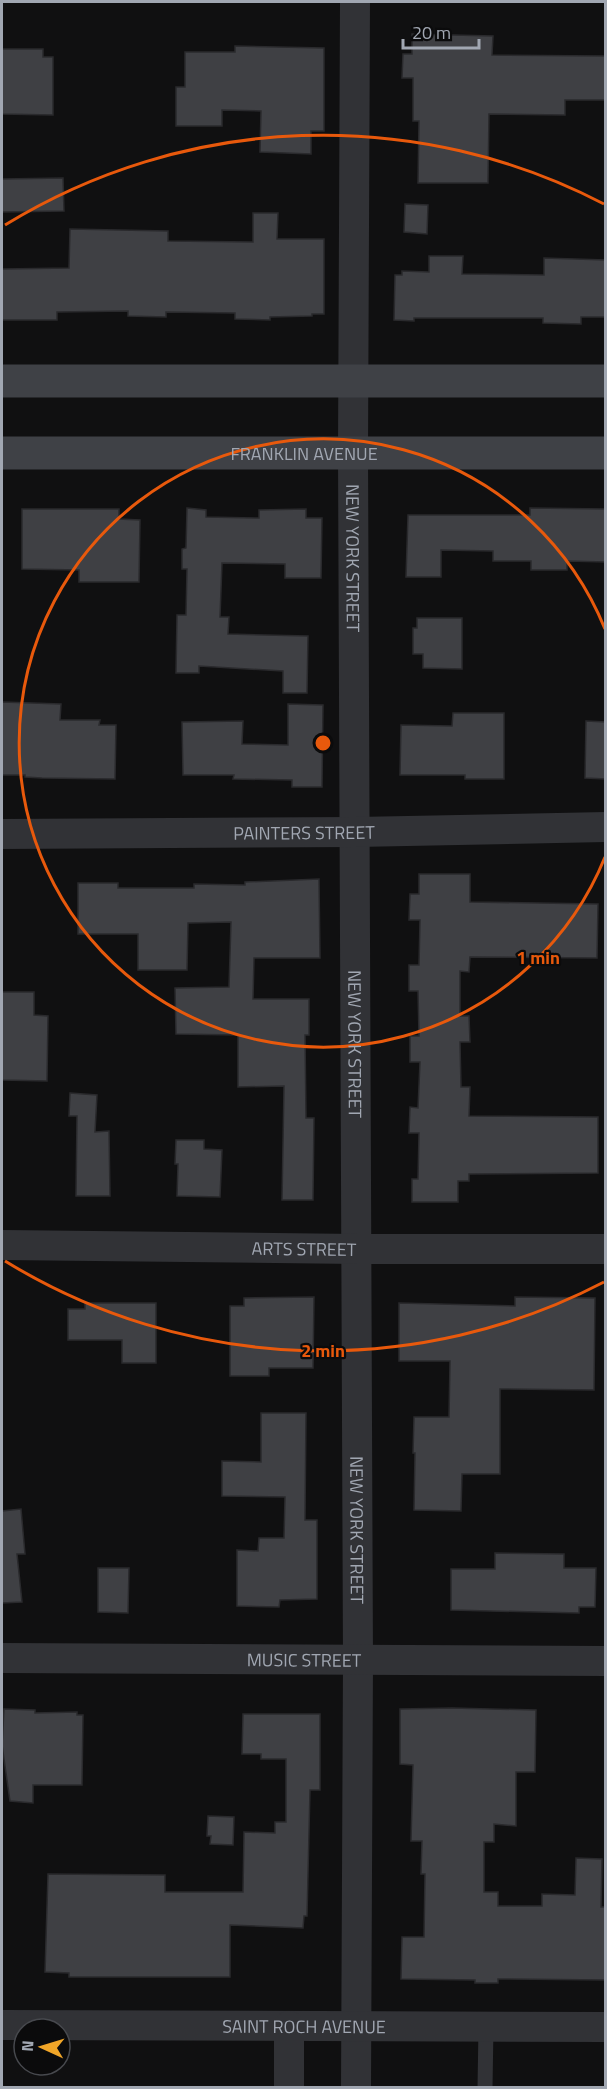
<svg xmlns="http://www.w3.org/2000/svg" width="607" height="2089" viewBox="0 0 607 2089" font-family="'Titillium Web',sans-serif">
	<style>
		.building { fill: #3f4044; stroke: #2a2a2d; stroke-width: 1.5 }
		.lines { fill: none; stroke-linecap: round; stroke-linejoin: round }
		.lane { stroke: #313236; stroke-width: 15 }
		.street { stroke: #313236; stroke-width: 30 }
		.secondary { stroke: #3f4146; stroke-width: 33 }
		.ring { fill: none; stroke: #e8590c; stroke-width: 3 }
		.labels { text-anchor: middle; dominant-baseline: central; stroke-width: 4.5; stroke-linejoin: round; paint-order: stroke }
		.street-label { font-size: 18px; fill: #a1a7b2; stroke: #0b0b0c }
		.centre { fill: #e8590c; stroke: #0b0b0c; stroke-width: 3 }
		.ring-label { font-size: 18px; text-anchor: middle; font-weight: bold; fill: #e8590c; stroke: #0b0b0c; stroke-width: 4.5; stroke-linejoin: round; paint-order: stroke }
	</style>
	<rect width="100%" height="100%" fill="#101011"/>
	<path class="building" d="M 412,34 L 493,36 L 492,55 L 606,56 L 606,100 L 565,100 L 565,115 L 489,114 L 488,183 L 418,183 L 419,121 L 413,121 L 413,78 L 402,78 L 403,54 L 412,54 Z
		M 235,46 L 324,48 L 324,131 L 311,131 L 311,154 L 260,152 L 261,111 L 222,110 L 222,126 L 176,126 L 176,87 L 185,87 L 185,52 L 235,52 Z
		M 2,49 L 43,49 L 43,57 L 53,57 L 53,115 L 2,114 Z
		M 63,178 L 64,211 L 2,212 L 2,179 Z
		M 405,204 L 428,205 L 427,234 L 404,232 Z
		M 253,213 L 278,213 L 277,239 L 324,239 L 324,314 L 312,314 L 312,316 L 270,317 L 270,320 L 235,319 L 235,313 L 166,312 L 166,317 L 128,316 L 128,311 L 57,312 L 57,320 L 2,320 L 2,269 L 69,268 L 70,229 L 168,231 L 168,241 L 253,242 Z
		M 429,256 L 463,256 L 462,274 L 544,275 L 544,258 L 606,260 L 606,317 L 581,317 L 581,324 L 543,323 L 543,318 L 414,318 L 414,321 L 394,320 L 395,275 L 402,275 L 402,271 L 429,272 Z
		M 187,508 L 206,510 L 206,517 L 259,518 L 259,510 L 306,509 L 306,518 L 322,518 L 321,578 L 285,578 L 285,564 L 222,563 L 220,617 L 229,617 L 228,634 L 308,636 L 307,693 L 283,693 L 283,671 L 199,666 L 199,673 L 176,673 L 177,615 L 186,615 L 187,569 L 182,569 L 182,549 L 186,548 Z
		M 530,508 L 606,509 L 606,562 L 567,561 L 567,570 L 531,570 L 531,561 L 493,561 L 493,551 L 441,550 L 441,577 L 406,577 L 408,515 L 530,515 Z
		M 22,509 L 119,509 L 119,519 L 140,520 L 139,582 L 79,582 L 79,570 L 22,569 Z
		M 417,618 L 462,618 L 462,669 L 423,668 L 423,654 L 413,654 L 413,628 L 417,628 Z
		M 2,702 L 61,704 L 60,720 L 100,720 L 99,725 L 116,725 L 115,779 L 42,778 L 25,777 L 25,775 L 2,775 Z
		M 288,704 L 323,705 L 322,787 L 292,787 L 292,780 L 233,779 L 234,775 L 183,775 L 182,722 L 243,721 L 242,744 L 288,745 Z
		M 453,713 L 504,713 L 504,779 L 465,779 L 465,775 L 400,775 L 401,725 L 452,726 Z
		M 586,721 L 606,722 L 606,779 L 585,778 Z
		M 419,874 L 470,874 L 470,902 L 598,904 L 597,958 L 470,957 L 469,972 L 460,971 L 460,1016 L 469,1016 L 470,1042 L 460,1042 L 461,1087 L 470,1087 L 469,1116 L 598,1117 L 598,1173 L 469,1174 L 469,1181 L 458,1181 L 458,1202 L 412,1202 L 412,1179 L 418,1179 L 419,1133 L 409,1133 L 410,1107 L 418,1108 L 420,1062 L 410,1062 L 410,1036 L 419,1036 L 418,991 L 409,991 L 409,965 L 419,965 L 420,920 L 409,920 L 410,894 L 419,894 Z
		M 319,879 L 320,958 L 254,958 L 253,999 L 309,999 L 309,1035 L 305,1035 L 306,1118 L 314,1118 L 313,1200 L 282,1200 L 284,1086 L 238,1087 L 238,1035 L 176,1034 L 175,988 L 229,987 L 231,922 L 188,923 L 187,970 L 138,970 L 138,934 L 78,934 L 78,883 L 118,883 L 118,888 L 194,888 L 194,884 L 245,885 L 245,882 Z
		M 2,992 L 34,992 L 34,1015 L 48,1016 L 47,1081 L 2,1080 Z
		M 70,1093 L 97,1095 L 95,1132 L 109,1131 L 110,1196 L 76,1196 L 77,1116 L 69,1116 Z
		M 176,1140 L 204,1140 L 204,1149 L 222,1150 L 220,1197 L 177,1196 L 178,1164 L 175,1164 Z
		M 314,1297 L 313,1368 L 269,1368 L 269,1376 L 230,1376 L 230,1306 L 244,1306 L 244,1298 Z
		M 515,1297 L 595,1298 L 594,1390 L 500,1389 L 500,1474 L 462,1474 L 461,1511 L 414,1510 L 415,1453 L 413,1453 L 414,1417 L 449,1417 L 450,1361 L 399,1361 L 399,1303 L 515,1306 Z
		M 85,1303 L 156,1303 L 156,1363 L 122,1363 L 122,1340 L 68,1340 L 68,1309 L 85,1309 Z
		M 261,1413 L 306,1413 L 305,1520 L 317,1520 L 317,1599 L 280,1600 L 279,1607 L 237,1606 L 237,1550 L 258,1551 L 259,1538 L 284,1538 L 285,1497 L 222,1496 L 222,1461 L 261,1462 Z
		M 21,1509 L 25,1554 L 17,1554 L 22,1602 L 2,1603 L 2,1511 Z
		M 495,1553 L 564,1554 L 564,1568 L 596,1568 L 595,1607 L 579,1607 L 579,1613 L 451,1610 L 451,1569 L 495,1569 Z
		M 98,1568 L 129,1568 L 128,1613 L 98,1612 Z
		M 452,1708 L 536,1710 L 535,1772 L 516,1772 L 516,1826 L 494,1824 L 494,1842 L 484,1842 L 484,1892 L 498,1892 L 498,1906 L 542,1906 L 542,1894 L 575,1895 L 576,1858 L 602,1859 L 601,1907 L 606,1907 L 606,1980 L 498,1979 L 498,1983 L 475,1983 L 475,1980 L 401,1979 L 402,1937 L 424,1937 L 425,1874 L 421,1874 L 422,1841 L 411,1841 L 413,1765 L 400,1764 L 400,1709 Z
		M 4,1709 L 35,1710 L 35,1713 L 77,1712 L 77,1715 L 83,1715 L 82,1785 L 33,1785 L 33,1803 L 10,1801 L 2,1745 Z
		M 243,1714 L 320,1714 L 320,1790 L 310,1790 L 307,1916 L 304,1916 L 303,1928 L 230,1925 L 230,1977 L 69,1977 L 69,1973 L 45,1972 L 48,1874 L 165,1875 L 165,1892 L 243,1892 L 244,1832 L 275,1833 L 275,1822 L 286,1822 L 286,1759 L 261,1759 L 261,1754 L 242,1754 Z
		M 208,1816 L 234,1817 L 233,1845 L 210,1844 L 211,1836 L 207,1836 Z"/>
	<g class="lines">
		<path class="lane" d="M 485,2088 L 486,2027"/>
		<g class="street">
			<path id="s1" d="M 355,2 L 353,453 L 358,1661 L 356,2088"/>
			<path id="s2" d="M 2,834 L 356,832 L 606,827"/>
			<path id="s3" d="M 2,1245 L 357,1249 L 606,1249"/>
			<path id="s4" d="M 2,1658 L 606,1661"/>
			<path id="s5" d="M 2,2025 L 606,2027"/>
			<path d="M 289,2026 L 289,2088"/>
		</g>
		<g class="secondary">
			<path d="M 2,381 L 606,381"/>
			<path id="s6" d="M 2,453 L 606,453"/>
		</g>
	</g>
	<g class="ring">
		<path d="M605 857A304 304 0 1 1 605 629"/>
		<path d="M604 1282A608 608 0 0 1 5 1261M5 225A608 608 0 0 1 604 204"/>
	</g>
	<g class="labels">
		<g class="street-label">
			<text stroke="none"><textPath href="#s6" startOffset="302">FRANKLIN AVENUE</textPath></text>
			<text stroke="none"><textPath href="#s1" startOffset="556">NEW YORK STREET</textPath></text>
			<text stroke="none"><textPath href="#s2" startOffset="302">PAINTERS STREET</textPath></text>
			<text stroke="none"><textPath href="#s1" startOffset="1042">NEW YORK STREET</textPath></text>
			<text stroke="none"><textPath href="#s3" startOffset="302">ARTS STREET</textPath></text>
			<text stroke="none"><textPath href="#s1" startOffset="1528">NEW YORK STREET</textPath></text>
			<text stroke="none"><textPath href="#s4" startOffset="302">MUSIC STREET</textPath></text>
			<text stroke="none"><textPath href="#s5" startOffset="302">SAINT ROCH AVENUE</textPath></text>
		</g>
	</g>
	<circle cx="323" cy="743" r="9" class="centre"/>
	<g class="ring-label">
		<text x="538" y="964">1 min</text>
		<text x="323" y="1357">2 min</text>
	</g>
	<rect width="607" height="2089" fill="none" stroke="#a1a7b2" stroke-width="6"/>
	<g transform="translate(42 2047) rotate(274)"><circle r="28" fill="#0b0b0c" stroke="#47494e" stroke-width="1.5"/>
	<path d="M0-4.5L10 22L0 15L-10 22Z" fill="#f1a628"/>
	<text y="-9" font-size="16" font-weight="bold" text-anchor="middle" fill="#a1a7b2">N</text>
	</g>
	<path d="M403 39v9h76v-9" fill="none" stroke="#a1a7b2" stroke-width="3"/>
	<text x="412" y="39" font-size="18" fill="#a1a7b2" stroke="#0b0b0c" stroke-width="4.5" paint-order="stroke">20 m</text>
</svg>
